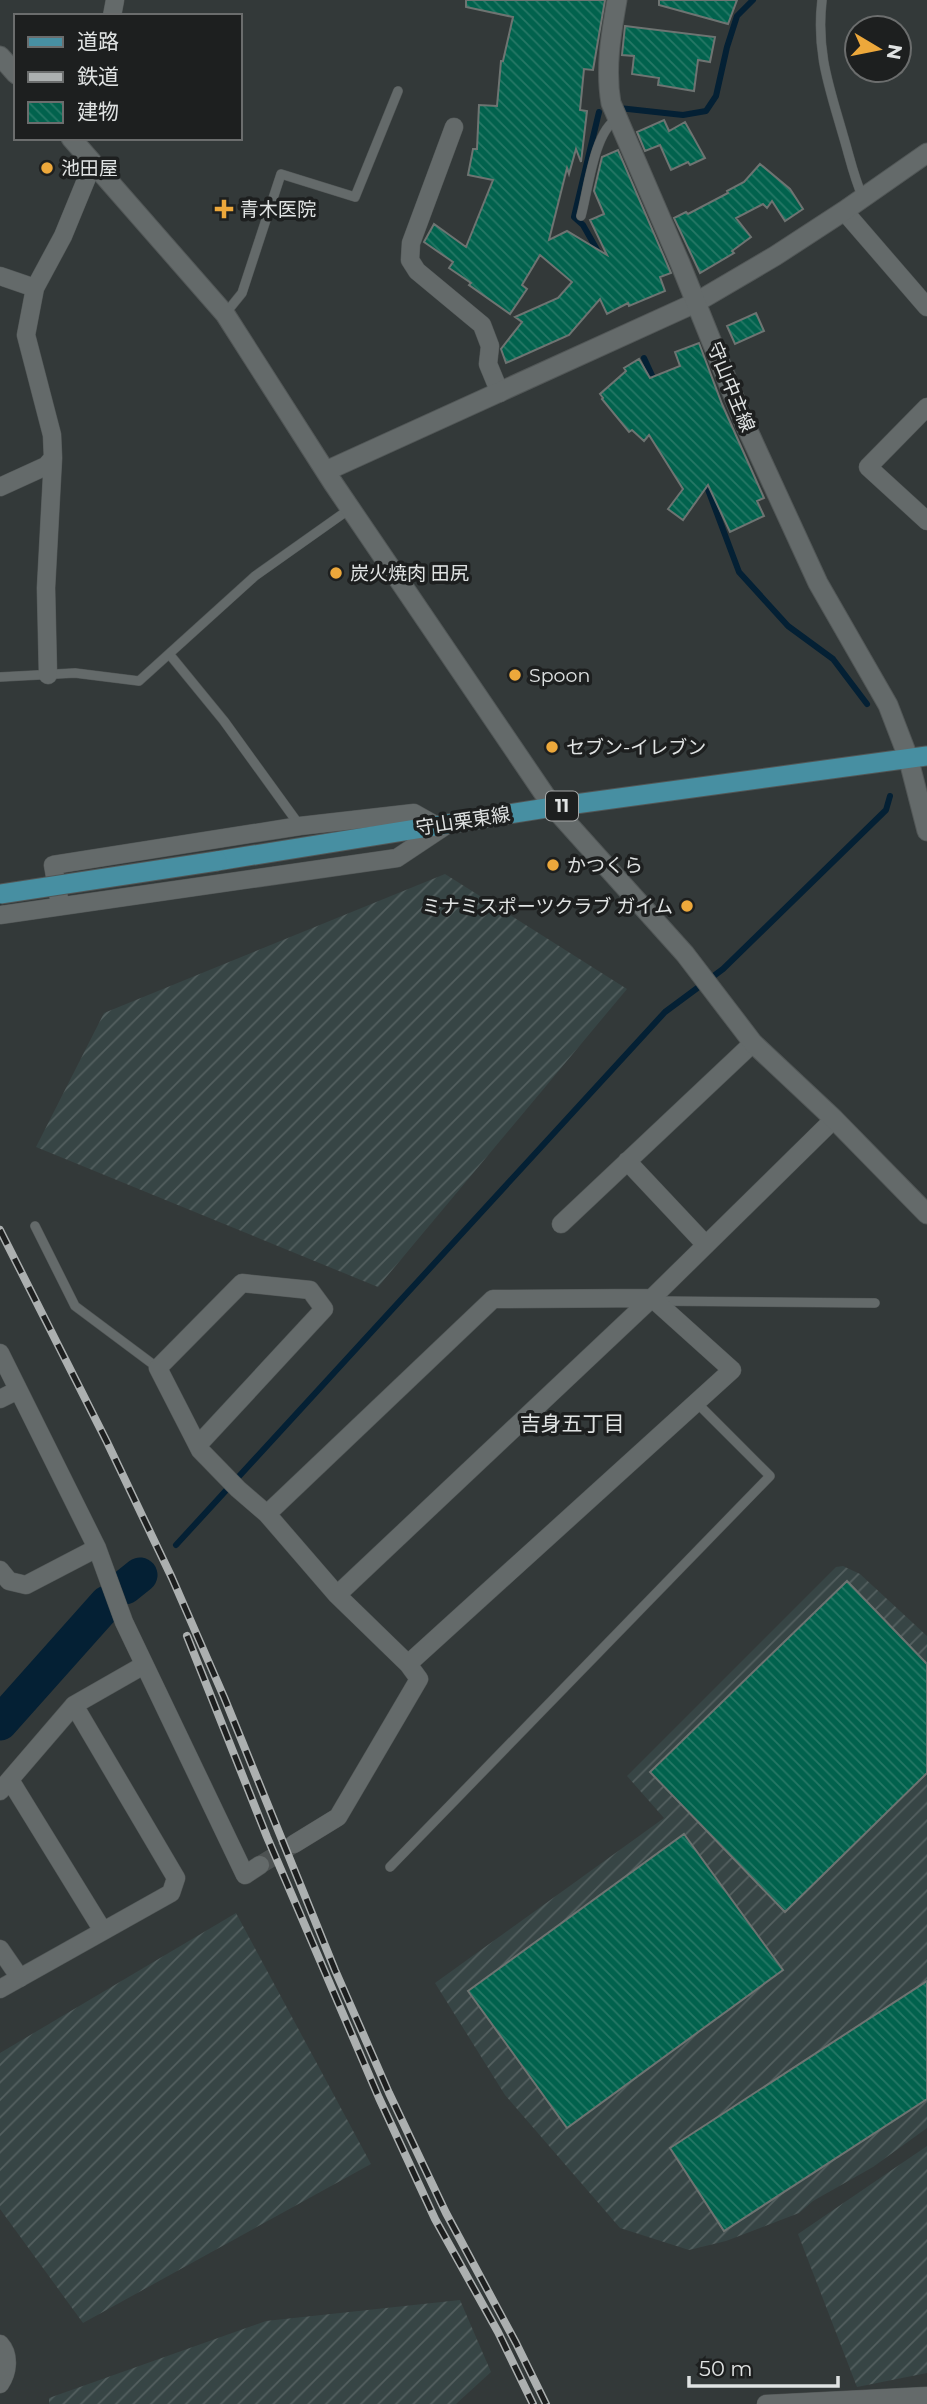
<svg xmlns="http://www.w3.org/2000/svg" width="927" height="2404" viewBox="0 0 927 2404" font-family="Montserrat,'Noto Sans JP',sans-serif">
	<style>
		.industrial { fill: url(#industrial-furrows) }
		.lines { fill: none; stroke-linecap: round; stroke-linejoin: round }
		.stream { stroke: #042034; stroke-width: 6 }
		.river { stroke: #042034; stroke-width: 35 }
		.building { fill: url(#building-back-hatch); stroke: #6e7472; stroke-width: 2 }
		.minor-tunnel { stroke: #4d5252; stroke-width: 18; stroke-dasharray: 18 9; stroke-linecap: butt }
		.service-casing { stroke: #525757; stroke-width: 10 }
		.minor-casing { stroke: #525757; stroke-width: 19 }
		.tertiary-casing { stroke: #525757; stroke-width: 21 }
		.secondary-casing { stroke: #525757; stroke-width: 21 }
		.primary-casing { stroke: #525757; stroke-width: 21 }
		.service { stroke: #646a6a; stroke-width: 9 }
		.minor { stroke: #646a6a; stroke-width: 18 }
		.tertiary { stroke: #646a6a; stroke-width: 19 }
		.secondary { stroke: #646a6a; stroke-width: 19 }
		.primary { stroke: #478fa2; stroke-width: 19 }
		.rail-casing { stroke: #acb0b0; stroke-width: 8 }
		.rail { stroke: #1d1f1f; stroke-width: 5; stroke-dasharray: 16; stroke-linecap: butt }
		.primary-bridge-casing { stroke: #525757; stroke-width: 21; stroke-linecap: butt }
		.primary-bridge { stroke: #478fa2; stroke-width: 19 }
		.poi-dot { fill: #eda83b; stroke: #1d1f1f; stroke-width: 2.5 }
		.labels { text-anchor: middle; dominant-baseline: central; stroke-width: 7; stroke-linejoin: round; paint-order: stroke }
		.shield { fill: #1d1f1f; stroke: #a6a8a8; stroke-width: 2 }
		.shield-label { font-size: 18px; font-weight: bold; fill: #e0e3e3 }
		.poi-label { font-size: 19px; fill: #e0e3e3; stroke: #1d1f1f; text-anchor: start }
		.street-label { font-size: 19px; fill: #e0e3e3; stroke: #1d1f1f }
		.neighbourhood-label { font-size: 21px; fill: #e0e3e3; stroke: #1d1f1f }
	</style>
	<defs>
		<pattern id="industrial-furrows" width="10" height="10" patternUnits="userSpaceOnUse" patternTransform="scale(1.75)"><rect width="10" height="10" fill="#374545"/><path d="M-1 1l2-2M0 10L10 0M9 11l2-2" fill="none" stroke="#546060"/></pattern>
		<pattern id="building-back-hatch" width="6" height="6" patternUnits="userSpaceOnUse" patternTransform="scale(1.75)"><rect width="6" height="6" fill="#01624d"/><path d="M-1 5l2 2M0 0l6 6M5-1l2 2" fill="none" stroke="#267866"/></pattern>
	</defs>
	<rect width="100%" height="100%" fill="#333939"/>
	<path class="industrial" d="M 445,874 L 627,989 L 378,1287 L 36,1147 L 104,1013 Z
		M 843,1566 L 860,1574 L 927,1636 L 927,2128 L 873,2167 L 813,2201 L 799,2213 L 726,2241 L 689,2250 L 620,2228 L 505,2095 L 435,1983 L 664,1818 L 627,1776 L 836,1567 Z
		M 236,1913 L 371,2164 L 83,2323 L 0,2209 L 0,2053 Z
		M 927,2146 L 927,2373 L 857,2387 L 798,2234 Z
		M 460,2300 L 491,2372 L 456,2404 L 49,2404 L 49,2398 L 266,2321 Z"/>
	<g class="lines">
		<path class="stream" d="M 619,108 L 683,115 L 706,111 L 716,96 L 727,47 L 737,16 L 753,0
			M 599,112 L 574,217 L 583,225 L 600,255
			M 644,358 L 655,382
			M 704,479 L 739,572 L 788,626 L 833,659 L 867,704
			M 176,1545 L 665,1012 L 723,969 L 886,810 L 890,796"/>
		<path class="river" d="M 125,1587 L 140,1575
			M 0,1723 L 107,1603"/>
	</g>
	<path class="building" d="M 466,0 L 605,0 L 593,70 L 584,69 L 580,110 L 587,111 L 581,162 L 576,149 L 569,174 L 567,168 L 549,240 L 567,231 L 607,255 L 590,220 L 604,214 L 594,191 L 602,157 L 618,150 L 671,273 L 660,277 L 665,291 L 629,306 L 628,303 L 607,314 L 600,299 L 569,335 L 506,363 L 501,349 L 522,322 L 515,317 L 558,298 L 572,282 L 540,255 L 522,285 L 527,289 L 510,314 L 469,285 L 471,283 L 449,268 L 453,262 L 424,242 L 434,224 L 466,247 L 493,180 L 468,175 L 473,149 L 477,149 L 479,105 L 497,106 L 501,61 L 503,61 L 513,17 L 466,7 Z
		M 659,0 L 737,0 L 728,24 L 659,5 Z
		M 625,26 L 715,37 L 710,62 L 698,60 L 694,91 L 658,85 L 659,78 L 632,74 L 634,56 L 622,55 Z
		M 664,120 L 669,131 L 685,122 L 705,158 L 690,165 L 688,162 L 671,170 L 660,145 L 645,151 L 637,132 Z
		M 760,164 L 790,189 L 803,209 L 785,221 L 772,201 L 767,208 L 763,204 L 736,218 L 751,237 L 732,251 L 734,253 L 700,273 L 674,218 L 686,212 L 688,214 L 728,193 L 727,191 L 744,182 Z
		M 756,313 L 764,331 L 735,344 L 727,326 Z
		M 699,343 L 722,404 L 764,498 L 757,501 L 764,516 L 730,532 L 708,485 L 683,520 L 668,509 L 683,489 L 649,435 L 644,441 L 632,430 L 629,432 L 602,399 L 603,398 L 600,394 L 626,371 L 624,368 L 639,359 L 650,378 L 680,366 L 675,352 Z
		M 847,1581 L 927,1664 L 927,1773 L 785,1912 L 650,1772 Z
		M 684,1834 L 783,1970 L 567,2128 L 468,1991 Z
		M 927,1981 L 927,2099 L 724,2231 L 670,2148 Z"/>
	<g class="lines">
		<path class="minor-tunnel" d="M 260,1865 L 294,1844"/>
		<defs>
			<path id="service" d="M 822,0 C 816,52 829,86 843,135 C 850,158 853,175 863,198
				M 581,216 C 588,191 594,131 617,119
				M 225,314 L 242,293 L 281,174 L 355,197 L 398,91
				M 170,655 L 224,721 L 300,826
				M 0,677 L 75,673 L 139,681 L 255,576 L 351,508
				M 35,1226 L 75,1306 L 158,1368
				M 657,1301 L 875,1303
				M 390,1867 L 770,1476 L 696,1402"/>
			<path id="minor" d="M 112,16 L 115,0
				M 454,127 L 411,243 L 410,260 L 417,271 L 482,325 L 490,346 L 488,364 L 500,393
				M 844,211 L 927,307
				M 0,276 L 35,288
				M 927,407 L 868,467 L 927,521
				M 0,487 L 46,466 L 53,458 L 52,435 L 26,335 L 35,288 L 63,236 L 93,163
				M 48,675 L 46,588 L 53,458
				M 59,899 L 53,865 L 300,826 L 414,813 L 437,826
				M 0,915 L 397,858 L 448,824
				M 627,1161 L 706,1245
				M 561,1224 L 753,1043
				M 0,1353 L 97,1548 L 124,1622 L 245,1875 L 260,1865
				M 0,1399 L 18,1390
				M 198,1445 L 324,1309 L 310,1290 L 242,1283 L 158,1368 L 200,1450 L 238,1489 L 267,1514 L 337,1595 L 408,1664 L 732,1370 L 652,1298 L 493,1299 L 267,1514
				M 0,1570 L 9,1581 L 26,1585 L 97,1548
				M 337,1595 L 652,1298 L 834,1119
				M 10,1780 L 103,1931
				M 0,1791 L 74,1705 L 144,1665
				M 294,1844 L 338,1817 L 419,1679 L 408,1664
				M 0,1949 L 20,1978
				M 0,1989 L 171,1893 L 176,1878 L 74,1705
				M 0,2344 C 10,2355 8,2372 0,2384
				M 766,2404 L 927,2396"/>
			<path id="tertiary" d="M 0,56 L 16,74
				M 71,138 L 225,314 L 333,483 L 553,807 L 685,954 L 753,1043 L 834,1119 L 927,1214
				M 326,471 L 695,303 L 775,256 L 844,211 L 927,153
				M 908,757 L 927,831"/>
			<path id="secondary" d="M 617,0 C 611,34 605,69 611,103 L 680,263 L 744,422 L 818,583 L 888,705 L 908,757"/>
			<path id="primary" d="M 217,861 L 553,807 L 927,756"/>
		</defs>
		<use href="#service" class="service-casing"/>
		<use href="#minor" class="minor-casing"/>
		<use href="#tertiary" class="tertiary-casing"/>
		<use href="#secondary" class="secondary-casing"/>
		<use href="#primary" class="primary-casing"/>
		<use href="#service" class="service"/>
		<use href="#minor" class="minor"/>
		<use href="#tertiary" class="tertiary"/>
		<use href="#secondary" class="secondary"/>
		<use href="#primary" class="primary"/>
		<defs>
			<path id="rail" d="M 0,1230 L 107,1442 L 172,1578 L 224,1697 L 335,1970 L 389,2093 L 446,2213 L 516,2343 L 546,2404
				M 187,1636 L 267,1837 L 379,2098 L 435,2219 L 498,2332 L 533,2404"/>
		</defs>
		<use href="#rail" class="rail-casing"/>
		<use href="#rail" class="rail"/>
		<defs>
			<path id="primary-bridge" d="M 0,894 L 217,861"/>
		</defs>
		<use href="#primary-bridge" class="primary-bridge-casing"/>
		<use href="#primary-bridge" class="primary-bridge"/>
	</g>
	<g class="poi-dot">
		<circle cx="47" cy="168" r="7"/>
		<path d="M220.5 198.5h7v7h7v7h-7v7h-7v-7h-7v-7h7z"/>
		<circle cx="336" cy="573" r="7"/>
		<circle cx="515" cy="675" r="7"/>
		<circle cx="552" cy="747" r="7"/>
		<circle cx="553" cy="865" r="7"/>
		<circle cx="687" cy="906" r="7"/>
	</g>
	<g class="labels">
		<rect class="shield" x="546" y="791.5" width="32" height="29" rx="5"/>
		<g class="shield-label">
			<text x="562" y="806">11</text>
		</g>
		<g class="poi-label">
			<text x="61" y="168">池田屋</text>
			<text x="240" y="209">青木医院</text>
			<text x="350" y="573">炭火焼肉 田尻</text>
			<text x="529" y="675">Spoon</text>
			<text x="566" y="747">セブン-イレブン</text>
			<text x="567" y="865">かつくら</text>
			<text x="673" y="906" text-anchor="end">ミナミスポーツクラブ ガイム</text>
		</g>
		<g class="street-label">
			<text transform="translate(731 387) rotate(68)">守山中主線</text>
			<text transform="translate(463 821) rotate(-9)">守山栗東線</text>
		</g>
		<g class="neighbourhood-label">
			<text x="572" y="1423">吉身五丁目</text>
		</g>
	</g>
	<rect x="14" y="14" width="228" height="126" fill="#1d1f1f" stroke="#6b6d6d" stroke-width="2"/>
	<rect x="28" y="37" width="35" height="10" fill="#478fa2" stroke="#6b6d6d" stroke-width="2"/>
	<text x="77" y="49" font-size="21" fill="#e0e3e3">道路</text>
	<rect x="28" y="72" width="35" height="10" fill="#acb0b0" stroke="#6b6d6d" stroke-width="2"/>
	<text x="77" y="84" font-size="21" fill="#e0e3e3">鉄道</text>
	<rect x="28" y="102" width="35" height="21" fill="url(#building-back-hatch)" stroke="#6b6d6d" stroke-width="2"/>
	<text x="77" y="119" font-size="21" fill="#e0e3e3">建物</text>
	<g transform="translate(878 49) rotate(100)"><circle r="33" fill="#1d1f1f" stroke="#6b6d6d" stroke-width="2"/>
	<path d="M0-5L12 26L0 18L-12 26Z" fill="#eda83b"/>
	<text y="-10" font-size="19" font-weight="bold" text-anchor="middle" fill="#e0e3e3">N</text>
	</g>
	<path d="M689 2376v10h149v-10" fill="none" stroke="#e0e3e3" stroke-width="3.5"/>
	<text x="699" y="2376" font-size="21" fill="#e0e3e3" stroke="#1d1f1f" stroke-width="5" paint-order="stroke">50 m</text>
</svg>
